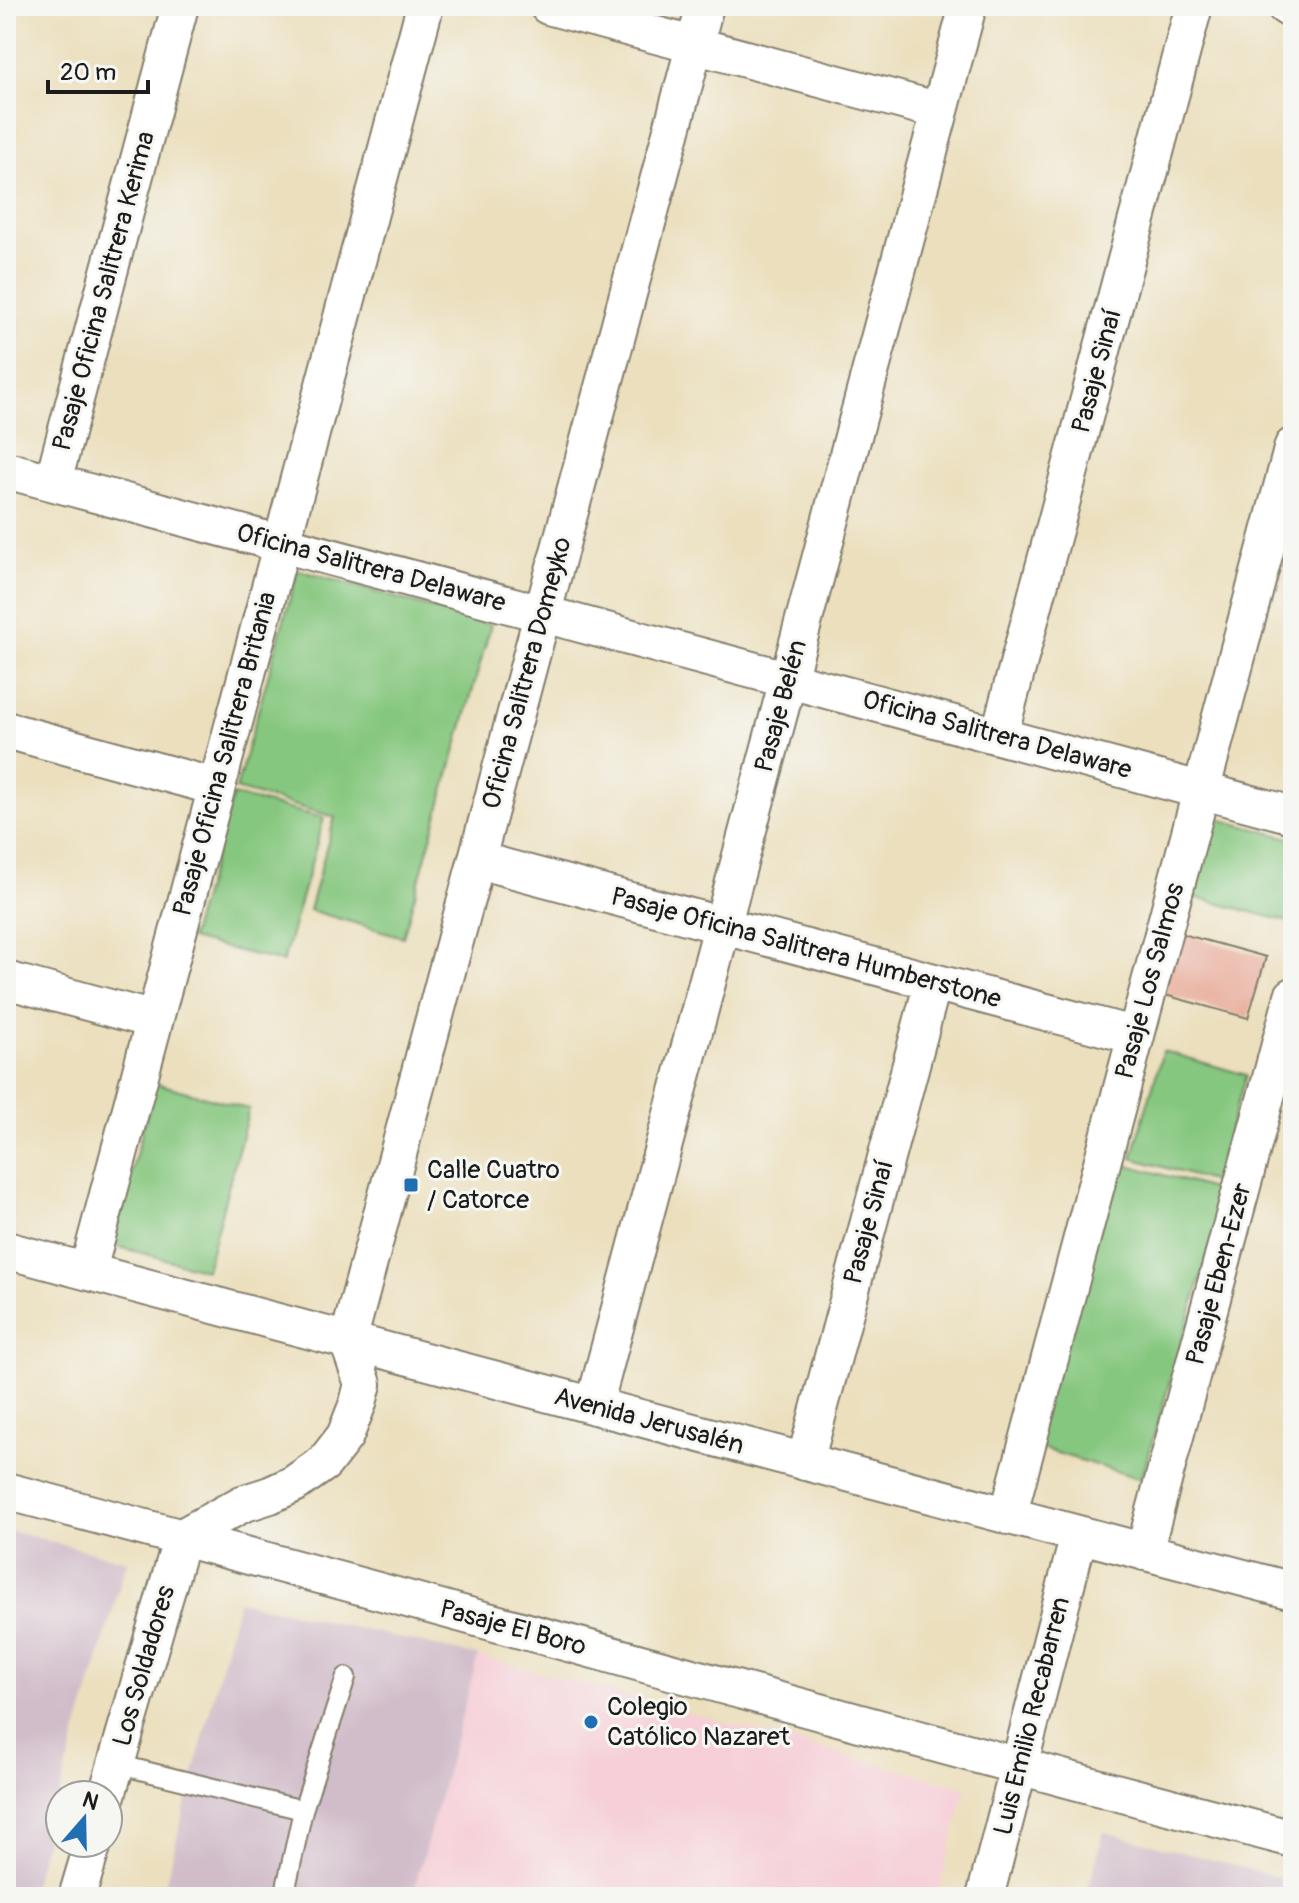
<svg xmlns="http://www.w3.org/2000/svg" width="1299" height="1903" viewBox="0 0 1299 1903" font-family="Pangolin,sans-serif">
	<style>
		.built { fill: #f6cfd8 }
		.industrial { fill: #d1bdca }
		.green { fill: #86c77f; stroke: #51724e; stroke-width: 2 }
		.building { fill: #e9ad9c }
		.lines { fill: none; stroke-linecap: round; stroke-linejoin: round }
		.lane-casing { stroke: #847e6c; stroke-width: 22 }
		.street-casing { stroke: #847e6c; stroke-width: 40 }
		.lane { stroke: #fff; stroke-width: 18 }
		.street { stroke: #fff; stroke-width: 36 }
		.poi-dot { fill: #1f6fb2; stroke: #f6f6f2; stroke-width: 3 }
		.labels { text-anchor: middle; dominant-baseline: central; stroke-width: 6; stroke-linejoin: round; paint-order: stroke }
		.street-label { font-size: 26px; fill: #1c1c1c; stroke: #f6f6f2 }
		.poi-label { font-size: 26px; fill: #1c1c1c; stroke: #f6f6f2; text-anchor: start }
	</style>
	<rect width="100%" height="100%" fill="#f6f6f2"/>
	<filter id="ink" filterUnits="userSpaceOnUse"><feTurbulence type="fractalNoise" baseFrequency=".0125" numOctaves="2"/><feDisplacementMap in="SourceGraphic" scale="16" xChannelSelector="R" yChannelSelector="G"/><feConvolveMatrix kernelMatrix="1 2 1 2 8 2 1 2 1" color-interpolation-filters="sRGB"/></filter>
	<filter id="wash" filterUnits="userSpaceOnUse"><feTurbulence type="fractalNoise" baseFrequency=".006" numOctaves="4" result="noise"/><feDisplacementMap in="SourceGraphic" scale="32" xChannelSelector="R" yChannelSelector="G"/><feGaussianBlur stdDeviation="1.8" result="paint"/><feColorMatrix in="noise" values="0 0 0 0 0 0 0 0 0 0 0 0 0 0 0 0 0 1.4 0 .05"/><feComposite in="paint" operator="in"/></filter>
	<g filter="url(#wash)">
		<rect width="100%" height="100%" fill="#ebdfbd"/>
		<path class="built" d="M 478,1656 L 966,1788 L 937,1897 L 412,1897 Z"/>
		<path class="industrial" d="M 6,1530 L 127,1561 L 29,1897 L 6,1897 Z
			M 238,1601 L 478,1656 L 412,1897 L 162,1897 Z
			M 1104,1832 L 1293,1881 L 1293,1897 L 1086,1897 Z"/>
		<path class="green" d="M 298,570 L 491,625 L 403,937 L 309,910 L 335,817 L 236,789 Z
			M 233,795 L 324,818 L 283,962 L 190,939 Z
			M 1211,817 L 1293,839 L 1293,923 L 1190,896 Z
			M 1163,1051 L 1246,1075 L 1214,1182 L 1132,1158 Z
			M 155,1083 L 249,1109 L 206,1270 L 112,1245 Z
			M 1118,1162 L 1226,1193 L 1141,1479 L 1034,1446 Z"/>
		<g id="blocks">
			<path class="building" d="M 1175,932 L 1266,957 L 1248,1018 L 1158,993 Z"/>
		</g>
	</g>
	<g filter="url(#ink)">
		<use href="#blocks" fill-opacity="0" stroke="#847e6c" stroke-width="2"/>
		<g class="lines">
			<defs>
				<path id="lane" d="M 116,1764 L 303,1810 L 346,1677
					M 284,1897 L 303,1810"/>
				<path id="street" d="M 548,6 L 940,111
					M 1285,6 L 1293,11
					M 6,470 L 1293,815
					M 53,482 L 180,6
					M 6,730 L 216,787
					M 999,736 L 1194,6
					M 477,860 L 1136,1036
					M 6,980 L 154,1020
					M 6,1250 L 1293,1591
					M 88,1270 L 425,6
					M 594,1406 L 968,6
					M 805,1462 L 933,982
					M 6,1491 C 436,1604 863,1727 1293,1839
					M 1008,1516 L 1293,446
					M 1144,1552 L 1293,996
					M 107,1795 L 182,1537 L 242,1504 L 270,1495 L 294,1484 L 324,1463 L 345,1436 L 358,1403 L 363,1384 L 348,1341 L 705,6
					M 77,1897 L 93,1843
					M 985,1897 L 1079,1535"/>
			</defs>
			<use href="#lane" class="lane-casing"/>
			<use href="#street" class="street-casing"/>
			<use href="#lane" class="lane"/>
			<use href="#street" class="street"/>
		</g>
	</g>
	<g class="poi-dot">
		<rect x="403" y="1177" width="16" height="16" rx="4"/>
		<circle cx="591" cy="1722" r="8"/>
	</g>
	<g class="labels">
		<g class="street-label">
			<text transform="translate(104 291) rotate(-75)">Pasaje Oficina Salitrera Kerima</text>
			<text transform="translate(1097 371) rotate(-75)">Pasaje Sinaí</text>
			<text transform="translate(371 568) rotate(15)">Oficina Salitrera Delaware</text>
			<text transform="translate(527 673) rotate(-75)">Oficina Salitrera Domeyko</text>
			<text transform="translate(781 706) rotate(-75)">Pasaje Belén</text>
			<text transform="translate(997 735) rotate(15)">Oficina Salitrera Delaware</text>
			<text transform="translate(225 754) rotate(-75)">Pasaje Oficina Salitrera Britania</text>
			<text transform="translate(806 948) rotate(15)">Pasaje Oficina Salitrera Humberstone</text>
			<text transform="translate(1150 981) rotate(-75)">Pasaje Los Salmos</text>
			<text transform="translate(869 1222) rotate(-75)">Pasaje Sinaí</text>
			<text transform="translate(1219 1274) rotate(-75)">Pasaje Eben-Ezer</text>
			<text transform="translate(649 1421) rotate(15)">Avenida Jerusalén</text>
			<text transform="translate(513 1628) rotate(15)">Pasaje El Boro</text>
			<text transform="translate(144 1666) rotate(-74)">Los Soldadores</text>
			<text transform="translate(1032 1716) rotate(-76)">Luis Emilio Recabarren</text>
		</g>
		<g class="poi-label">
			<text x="427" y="1170">Calle Cuatro<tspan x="427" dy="30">/ Catorce</tspan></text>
			<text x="607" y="1707">Colegio<tspan x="607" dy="30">Católico Nazaret</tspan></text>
		</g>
	</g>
	<rect width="1299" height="1903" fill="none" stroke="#f6f6f2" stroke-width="32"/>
	<g transform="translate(84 1819) rotate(20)"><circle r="38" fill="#f6f6f2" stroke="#9f9f9c" stroke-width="2"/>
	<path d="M0-6L14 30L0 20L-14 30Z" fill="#1f6fb2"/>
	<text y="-12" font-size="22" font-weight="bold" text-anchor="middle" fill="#1c1c1c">N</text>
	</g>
	<path d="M48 80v12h100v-12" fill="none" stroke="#1c1c1c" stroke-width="4"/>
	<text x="60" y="80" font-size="24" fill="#1c1c1c" stroke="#f6f6f2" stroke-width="6" paint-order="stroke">20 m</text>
</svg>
